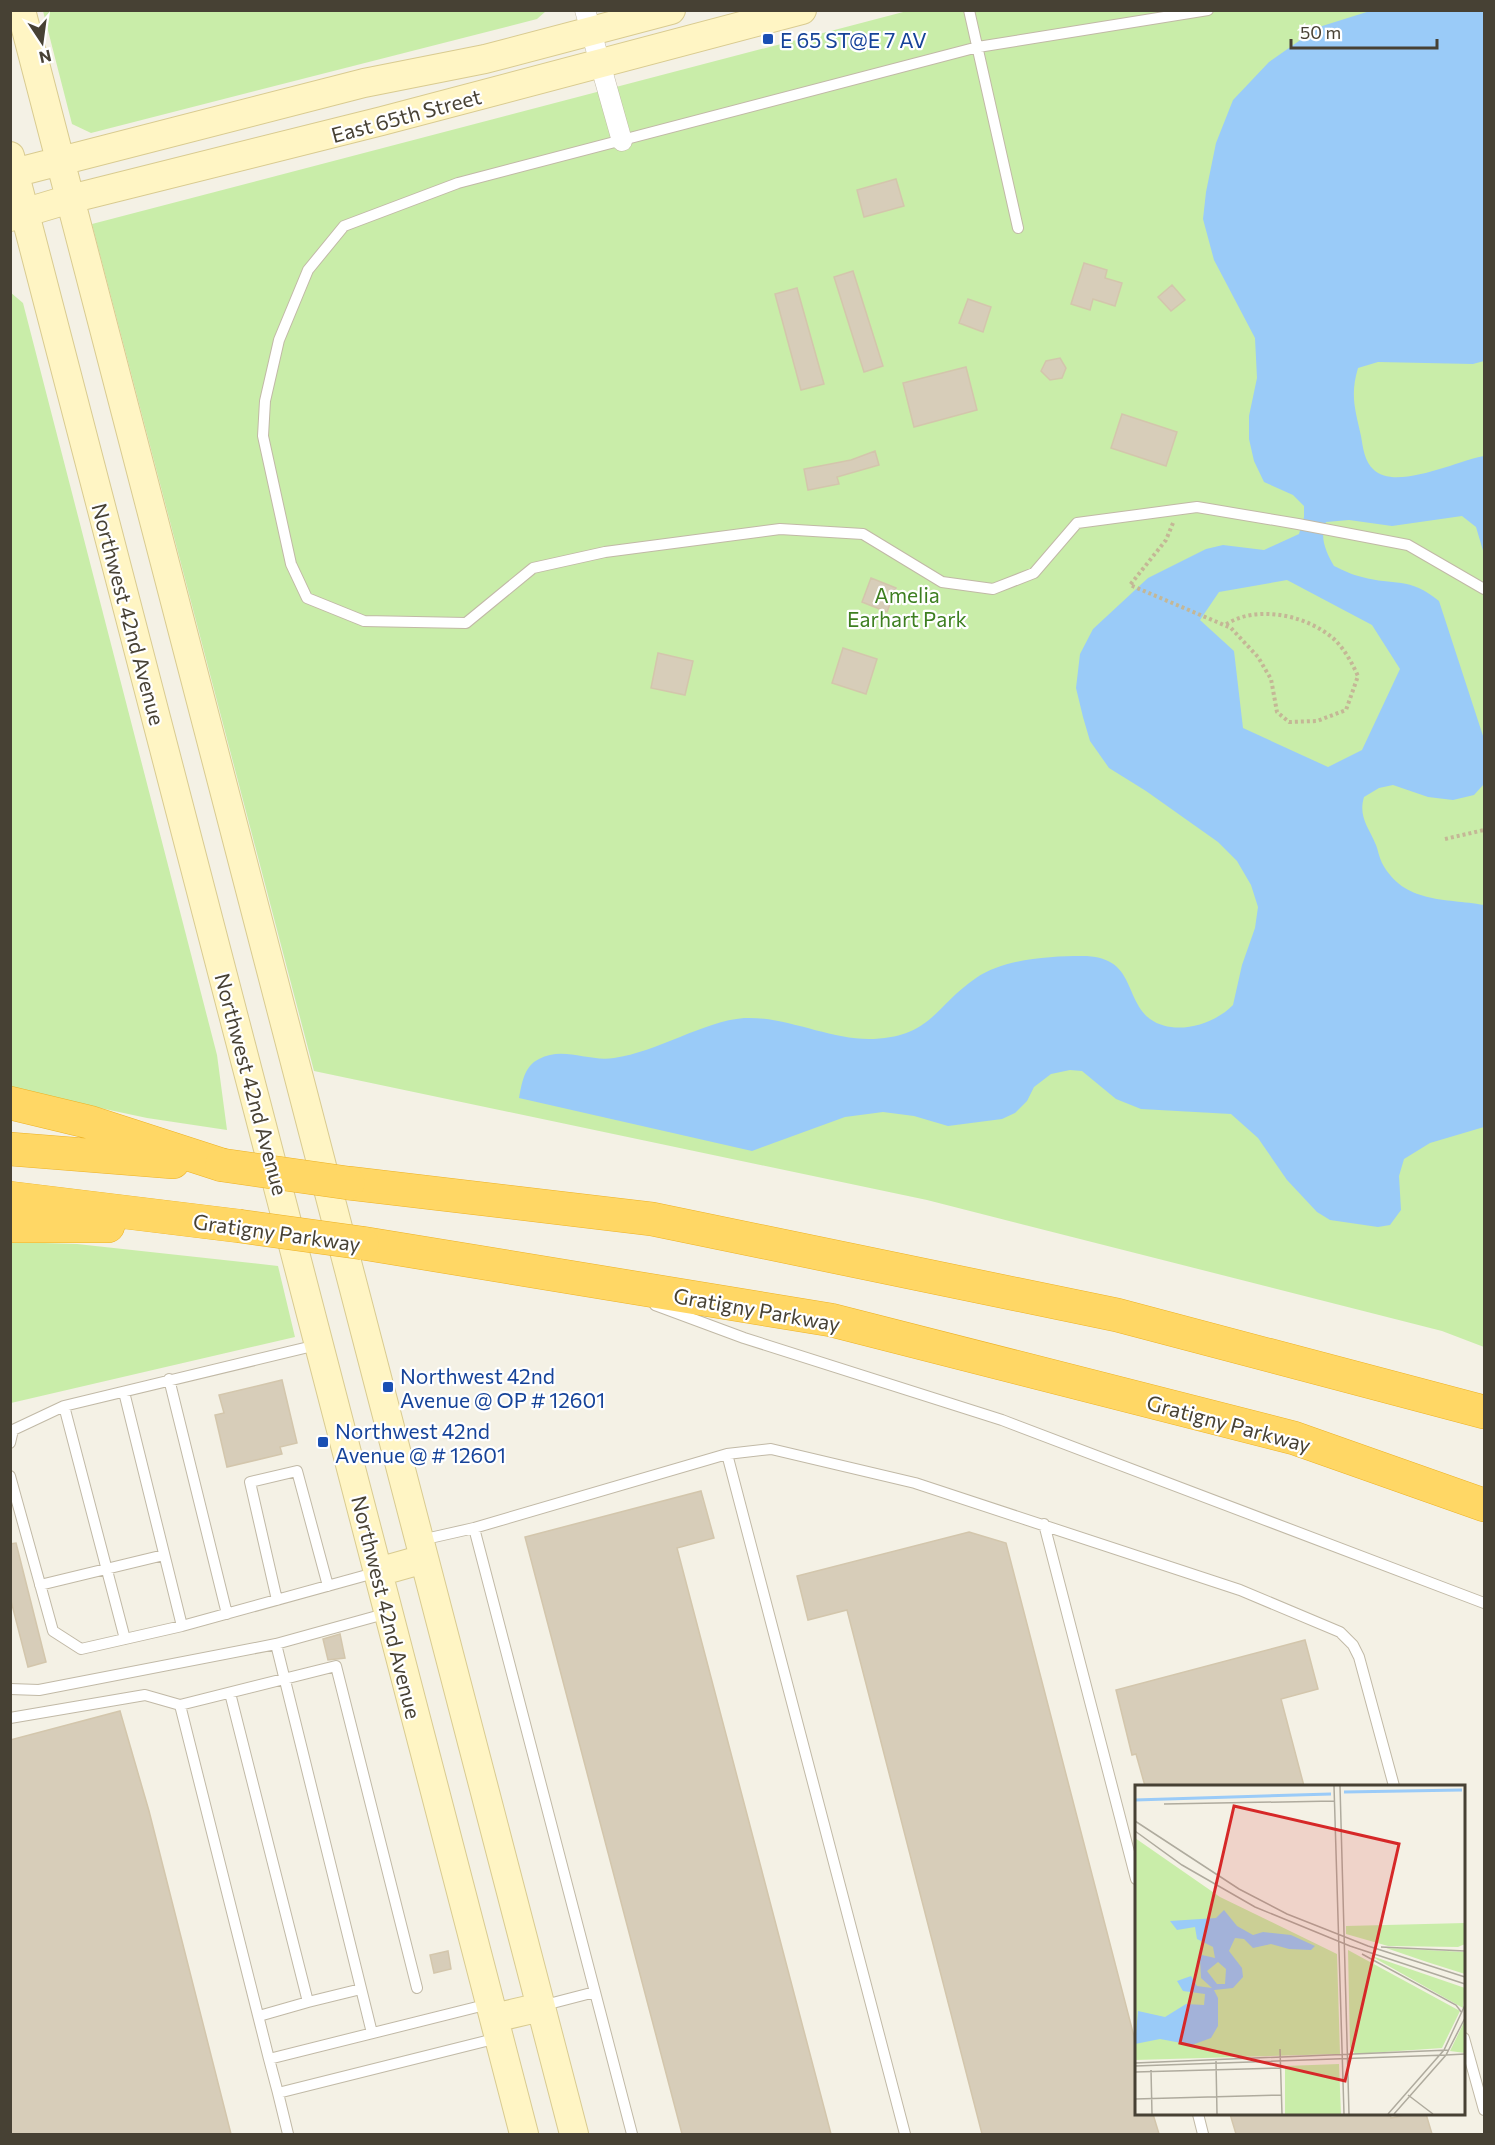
<svg xmlns="http://www.w3.org/2000/svg" width="1495" height="2145" viewBox="0 0 1495 2145" font-family="Commissioner,sans-serif">
	<style>
		.green { fill: #c9eda9 }
		.water { fill: #9acbf8; fill-rule: evenodd }
		.building { fill: #d7cdb9; stroke: #d3c6ac; stroke-width: 1.5 }
		.lines { fill: none; stroke-linecap: round; stroke-linejoin: round }
		.lane-casing { stroke: #c1b9a6; stroke-width: 12 }
		.street-casing { stroke: #c1b9a6; stroke-width: 21 }
		.secondary-casing { stroke: #d9cb90; stroke-width: 30 }
		.highway-casing { stroke: #edb226; stroke-width: 34 }
		.path { stroke: #c4b796; stroke-width: 4; stroke-dasharray: 3 3; stroke-linecap: butt }
		.lane { stroke: #fff; stroke-width: 10 }
		.street { stroke: #fff; stroke-width: 20 }
		.secondary { stroke: #fff5c4; stroke-width: 28 }
		.highway { stroke: #ffd765; stroke-width: 33 }
		.highway-bridge-casing { stroke: #edb226; stroke-width: 34; stroke-linecap: butt }
		.highway-bridge { stroke: #ffd765; stroke-width: 33 }
		.transit-dot { fill: #1a4fb4; stroke: #fff; stroke-width: 2 }
		.labels { text-anchor: middle; dominant-baseline: central; stroke-width: 4.5; stroke-linejoin: round; paint-order: stroke }
		.transit-label { font-size: 21px; fill: #164399; stroke: #fff; text-anchor: start }
		.street-label { font-size: 21px; fill: #474134; stroke: #fff }
		.park-label { font-size: 21px; fill: #3e7f21; stroke: #fff }
		.inset-river { fill: none; stroke: #9acbf8; stroke-width: 3 }
		.inset-road { fill: none; stroke: #afab9e; stroke-width: 1.5 }
		.view { fill: #d62828; fill-opacity: 0.15; stroke: #d62828; stroke-width: 3 }
		.inset-edge { fill: none; stroke: #474134; stroke-width: 3 }
	</style>
	<rect width="100%" height="100%" fill="#f4f1e5"/>
	<path class="green" d="M 43,11 L 43,10 L 546,11 L 537,19 L 91,133 L 72,124 Z
		M 907,11 L 1484,11 L 1484,1347 L 1442,1331 L 927,1200 L 314,1071 L 92,224 Z
		M 10,292 L 23,303 L 217,1055 L 227,1130 L 147,1118 L 11,1089 Z
		M 11,1242 L 77,1244 L 278,1266 L 295,1337 L 11,1403 Z"/>
	<path class="water" d="M 1370,11 L 1484,11 L 1484,361 L 1473,364 L 1378,362 L 1358,368 C 1350,395 1355,409 1361,436 C 1363,447 1364,461 1374,470 C 1396,491 1459,460 1484,456 L 1484,554 L 1476,527 L 1462,516 L 1392,526 L 1349,520 L 1326,522 C 1319,537 1326,552 1334,566 C 1343,570 1352,575 1362,577 C 1394,586 1409,576 1439,601 L 1484,739 L 1484,784 L 1474,795 L 1453,800 L 1428,797 L 1393,785 L 1379,788 L 1364,797 C 1358,817 1369,828 1376,845 C 1378,850 1379,857 1382,863 C 1404,904 1445,898 1484,905 L 1484,1127 L 1430,1143 L 1404,1159 L 1399,1176 L 1401,1210 L 1390,1225 L 1378,1227 L 1330,1220 L 1317,1212 L 1287,1180 L 1258,1138 L 1231,1114 L 1141,1109 L 1116,1099 L 1082,1071 L 1070,1070 L 1051,1074 L 1034,1087 L 1027,1101 L 1015,1113 L 1002,1119 L 948,1126 L 914,1116 L 883,1112 L 845,1117 L 752,1151 L 519,1098 C 522,1083 524,1066 539,1059 C 563,1046 588,1062 614,1058 C 657,1052 704,1021 744,1018 C 787,1016 831,1041 874,1039 C 932,1036 936,1005 976,978 C 1004,959 1049,956 1082,956 C 1136,956 1123,998 1150,1019 C 1175,1037 1215,1024 1233,1005 L 1242,965 L 1255,928 L 1258,907 L 1251,885 L 1237,861 L 1218,842 L 1146,791 L 1109,768 L 1090,741 L 1083,717 L 1076,688 L 1080,654 L 1093,629 L 1148,578 L 1206,549 L 1223,545 L 1264,550 L 1299,534 L 1304,517 L 1304,506 L 1293,495 L 1264,482 L 1254,461 L 1249,439 L 1249,416 L 1257,378 L 1255,338 L 1214,260 L 1203,219 L 1206,192 L 1216,143 L 1233,100 L 1269,62 L 1319,27 ZM 1287,580 L 1372,625 L 1400,669 L 1362,750 L 1328,767 L 1243,728 L 1234,651 L 1200,620 L 1219,592 Z"/>
	<path class="building" d="M 896,179 L 904,206 L 864,217 L 857,190 Z
		M 1084,263 L 1107,270 L 1105,278 L 1122,283 L 1115,306 L 1093,299 L 1090,310 L 1071,304 Z
		M 853,271 L 883,366 L 864,372 L 834,277 Z
		M 1172,285 L 1185,300 L 1171,311 L 1158,297 Z
		M 797,288 L 824,384 L 801,390 L 775,294 Z
		M 968,299 L 991,307 L 983,332 L 959,323 Z
		M 1060,358 L 1066,368 L 1062,378 L 1050,380 L 1041,371 L 1046,361 Z
		M 966,367 L 977,410 L 914,427 L 903,383 Z
		M 1122,414 L 1177,432 L 1166,466 L 1111,448 Z
		M 875,451 L 879,465 L 837,477 L 839,484 L 808,490 L 804,469 L 851,460 Z
		M 871,578 L 896,588 L 887,612 L 862,602 Z
		M 843,648 L 877,659 L 866,694 L 832,683 Z
		M 658,653 L 693,661 L 685,695 L 651,688 Z
		M 282,1380 L 297,1443 L 280,1447 L 282,1454 L 227,1467 L 215,1415 L 224,1413 L 219,1395 Z
		M 701,1491 L 714,1538 L 677,1548 L 831,2134 L 682,2134 L 525,1537 Z
		M 969,1532 L 1006,1543 L 1137,2048 L 1137,2114 L 1153,2114 L 1159,2134 L 982,2134 L 847,1610 L 808,1620 L 797,1576 Z
		M 16,1543 L 46,1662 L 28,1667 L 10,1597 L 10,1544 Z
		M 340,1634 L 345,1658 L 328,1660 L 323,1639 Z
		M 1305,1640 L 1318,1689 L 1281,1699 L 1304,1786 L 1145,1786 L 1136,1754 L 1132,1755 L 1116,1690 Z
		M 120,1711 L 149,1811 L 231,2134 L 10,2134 L 10,1740 Z
		M 448,1951 L 451,1969 L 434,1973 L 430,1955 Z
		M 1230,2114 L 1390,2114 L 1391,2118 L 1410,2114 L 1426,2114 L 1432,2134 L 1236,2134 Z"/>
	<g class="lines">
		<defs>
			<path id="lane" d="M 969,10 L 1018,228
				M 1208,10 L 978,47 L 458,183 L 344,226 L 308,270 L 279,340 L 265,401 L 263,436 L 291,564 L 307,598 L 364,621 L 466,623 L 533,568 L 605,552 L 780,529 L 863,534 L 942,582 L 993,589 L 1034,573 L 1077,523 L 1197,507 L 1298,524 L 1408,545 L 1484,589
				M 655,1305 L 744,1338 L 1002,1420 L 1484,1603
				M 169,1379 L 227,1614
				M 124,1392 L 182,1626
				M 64,1406 L 125,1639
				M 10,1443 L 13,1430 L 64,1406 L 317,1345
				M 727,1454 L 905,2134
				M 10,1476 L 53,1631 L 81,1649 L 182,1626 L 378,1572
				M 1044,1524 L 1136,1879
				M 474,1528 L 632,2134
				M 421,1540 L 474,1528 L 727,1454 L 771,1449 L 915,1483 L 1240,1590 L 1340,1632 L 1353,1645 L 1359,1657 L 1394,1786
				M 40,1585 L 164,1555
				M 277,1600 L 250,1482 L 297,1471 L 328,1586
				M 276,1644 L 372,2033
				M 10,1689 L 39,1690 L 276,1644 L 388,1613
				M 230,1693 L 308,2002 L 361,1989
				M 10,1718 L 145,1695 L 180,1705
				M 417,1988 L 336,1666 L 180,1705 L 269,2059 L 489,2004
				M 541,2006 L 595,1992
				M 259,2016 L 308,2002
				M 1464,2038 L 1484,2110
				M 269,2059 L 278,2093
				M 1198,2114 L 1203,2134
				M 288,2134 L 278,2093 L 498,2038"/>
			<path id="street" d="M 585,10 L 622,141"/>
			<path id="secondary" d="M 21,10 L 574,2134
				M 10,156 L 524,2134
				M 10,174 L 364,83 L 485,59 L 671,10
				M 10,217 L 70,199 L 382,121 L 802,10
				M 378,1572 L 424,1559
				M 494,2018 L 541,2007"/>
			<path id="highway" d="M 10,1103 L 89,1122 L 222,1165
				M 10,1149 L 173,1162
				M 348,1183 L 652,1219 L 1117,1315 L 1484,1412
				M 10,1198 L 239,1226
				M 10,1226 L 108,1226
				M 362,1243 L 831,1320 L 1294,1438 L 1484,1505"/>
		</defs>
		<use href="#lane" class="lane-casing"/>
		<use href="#street" class="street-casing"/>
		<use href="#secondary" class="secondary-casing"/>
		<use href="#highway" class="highway-casing"/>
		<path class="path" d="M 1173,523 L 1166,540 L 1130,585 L 1231,628 L 1258,657 L 1271,679 L 1277,712 L 1289,722 L 1317,721 L 1346,710 L 1358,676 C 1352,663 1345,650 1335,640 C 1308,615 1256,604 1225,625
			M 1445,839 L 1484,830"/>
		<use href="#lane" class="lane"/>
		<use href="#street" class="street"/>
		<use href="#secondary" class="secondary"/>
		<use href="#highway" class="highway"/>
		<defs>
			<path id="highway-bridge" d="M 222,1165 L 348,1183
				M 239,1226 L 362,1243"/>
		</defs>
		<use href="#highway-bridge" class="highway-bridge-casing"/>
		<use href="#highway-bridge" class="highway-bridge"/>
	</g>
	<g class="transit-dot">
		<rect x="762" y="33" width="12" height="12" rx="3"/>
		<rect x="382" y="1381" width="12" height="12" rx="3"/>
		<rect x="317" y="1436" width="12" height="12" rx="3"/>
	</g>
	<g class="labels">
		<g class="transit-label">
			<text x="780" y="39">E 65 ST@E 7 AV</text>
			<text x="400" y="1375">Northwest 42nd<tspan x="400" dy="24">Avenue @ OP # 12601</tspan></text>
			<text x="335" y="1430">Northwest 42nd<tspan x="335" dy="24">Avenue @ # 12601</tspan></text>
		</g>
		<g class="street-label">
			<text transform="translate(406 115) rotate(-15)">East 65th Street</text>
			<text transform="translate(129 614) rotate(75)">Northwest 42nd Avenue</text>
			<text transform="translate(252 1084) rotate(75)">Northwest 42nd Avenue</text>
			<text transform="translate(277 1232) rotate(8)">Gratigny Parkway</text>
			<text transform="translate(757 1309) rotate(10)">Gratigny Parkway</text>
			<text transform="translate(1229 1423) rotate(15)">Gratigny Parkway</text>
			<text transform="translate(387 1607) rotate(76)">Northwest 42nd Avenue</text>
		</g>
		<g class="park-label">
			<text x="907" y="594">Amelia<tspan x="907" dy="24">Earhart Park</tspan></text>
		</g>
	</g>
	<g transform="translate(1135 1785)">
		<rect width="330" height="330" fill="#f4f1e5"/>
		<path d="M 0,53 L 85,112 L 202,169 L 205,269 L 0,275 ZM 330,138 L 330,159 L 323,162 L 253,161 L 211,149 L 211,141 ZM 251,163 L 330,167 L 330,189 L 292,177 ZM 213,165 L 325,226 L 307,263 L 220,269 L 215,262 ZM 234,170 L 330,203 L 328,223 ZM 330,235 L 330,268 L 315,266 ZM 204,279 L 206,329 L 150,329 L 150,281 Z" fill="#c9eda9"/>
		<path d="M 89,125 L 102,141 L 118,150 L 128,147 L 156,150 L 180,161 L 176,165 L 154,164 L 136,159 L 118,163 L 109,154 L 100,153 L 94,166 L 107,183 L 108,192 L 98,203 L 79,205 L 83,213 L 83,241 L 76,253 L 57,260 L 25,254 L 0,259 L 3,226 L 30,232 L 51,219 L 69,220 L 70,209 L 48,206 L 42,196 L 56,191 L 62,201 L 77,203 L 66,193 L 65,174 L 67,170 L 80,173 L 78,162 L 62,154 L 60,142 L 42,145 L 35,136 L 81,133 ZM 83,177 L 91,184 L 90,199 L 82,199 L 72,186 Z" fill="#9acbf8" fill-rule="evenodd"/>
		<path class="inset-river" d="M 209,7 L 327,5M 0,15 L 196,9"/>
		<path class="inset-road" d="M 199,1 L 209,329M 205,1 L 214,329M 29,19 L 199,16M 0,36 L 104,104 L 152,129 L 233,161 L 330,192M 0,46 L 47,80 L 120,122 L 215,161 L 330,199M 246,162 L 330,166M 227,169 L 321,220 L 327,228M 145,264 L 147,329M 311,270 L 330,269M 81,276 L 82,329M 0,278 L 314,265M 0,281 L 311,270M 16,285 L 17,329M 0,287 L 145,283M 273,310 L 298,329M 0,314 L 146,310M 253,329 L 309,265 L 330,220M 259,329 L 311,270 L 330,233"/>
		<path class="view" d="M 99,21 L 264,59 L 210,296 L 45,258 Z"/>
		<rect width="330" height="330" class="inset-edge"/>
	</g>
	<rect width="1495" height="2145" fill="none" stroke="#474134" stroke-width="24"/>
	<g transform="translate(42 42) rotate(167)" stroke="#ffffff" stroke-width="4.5" paint-order="stroke">
	<path d="M0-4.5L10 22L0 15L-10 22Z" fill="#474134"/>
	<text y="-9" font-size="16" font-weight="bold" text-anchor="middle" fill="#474134">N</text>
	</g>
	<path d="M1291 39v9h146v-9" fill="none" stroke="#474134" stroke-width="3"/>
	<text x="1300" y="39" font-size="18" fill="#474134" stroke="#ffffff" stroke-width="4.5" paint-order="stroke">50 m</text>
</svg>
